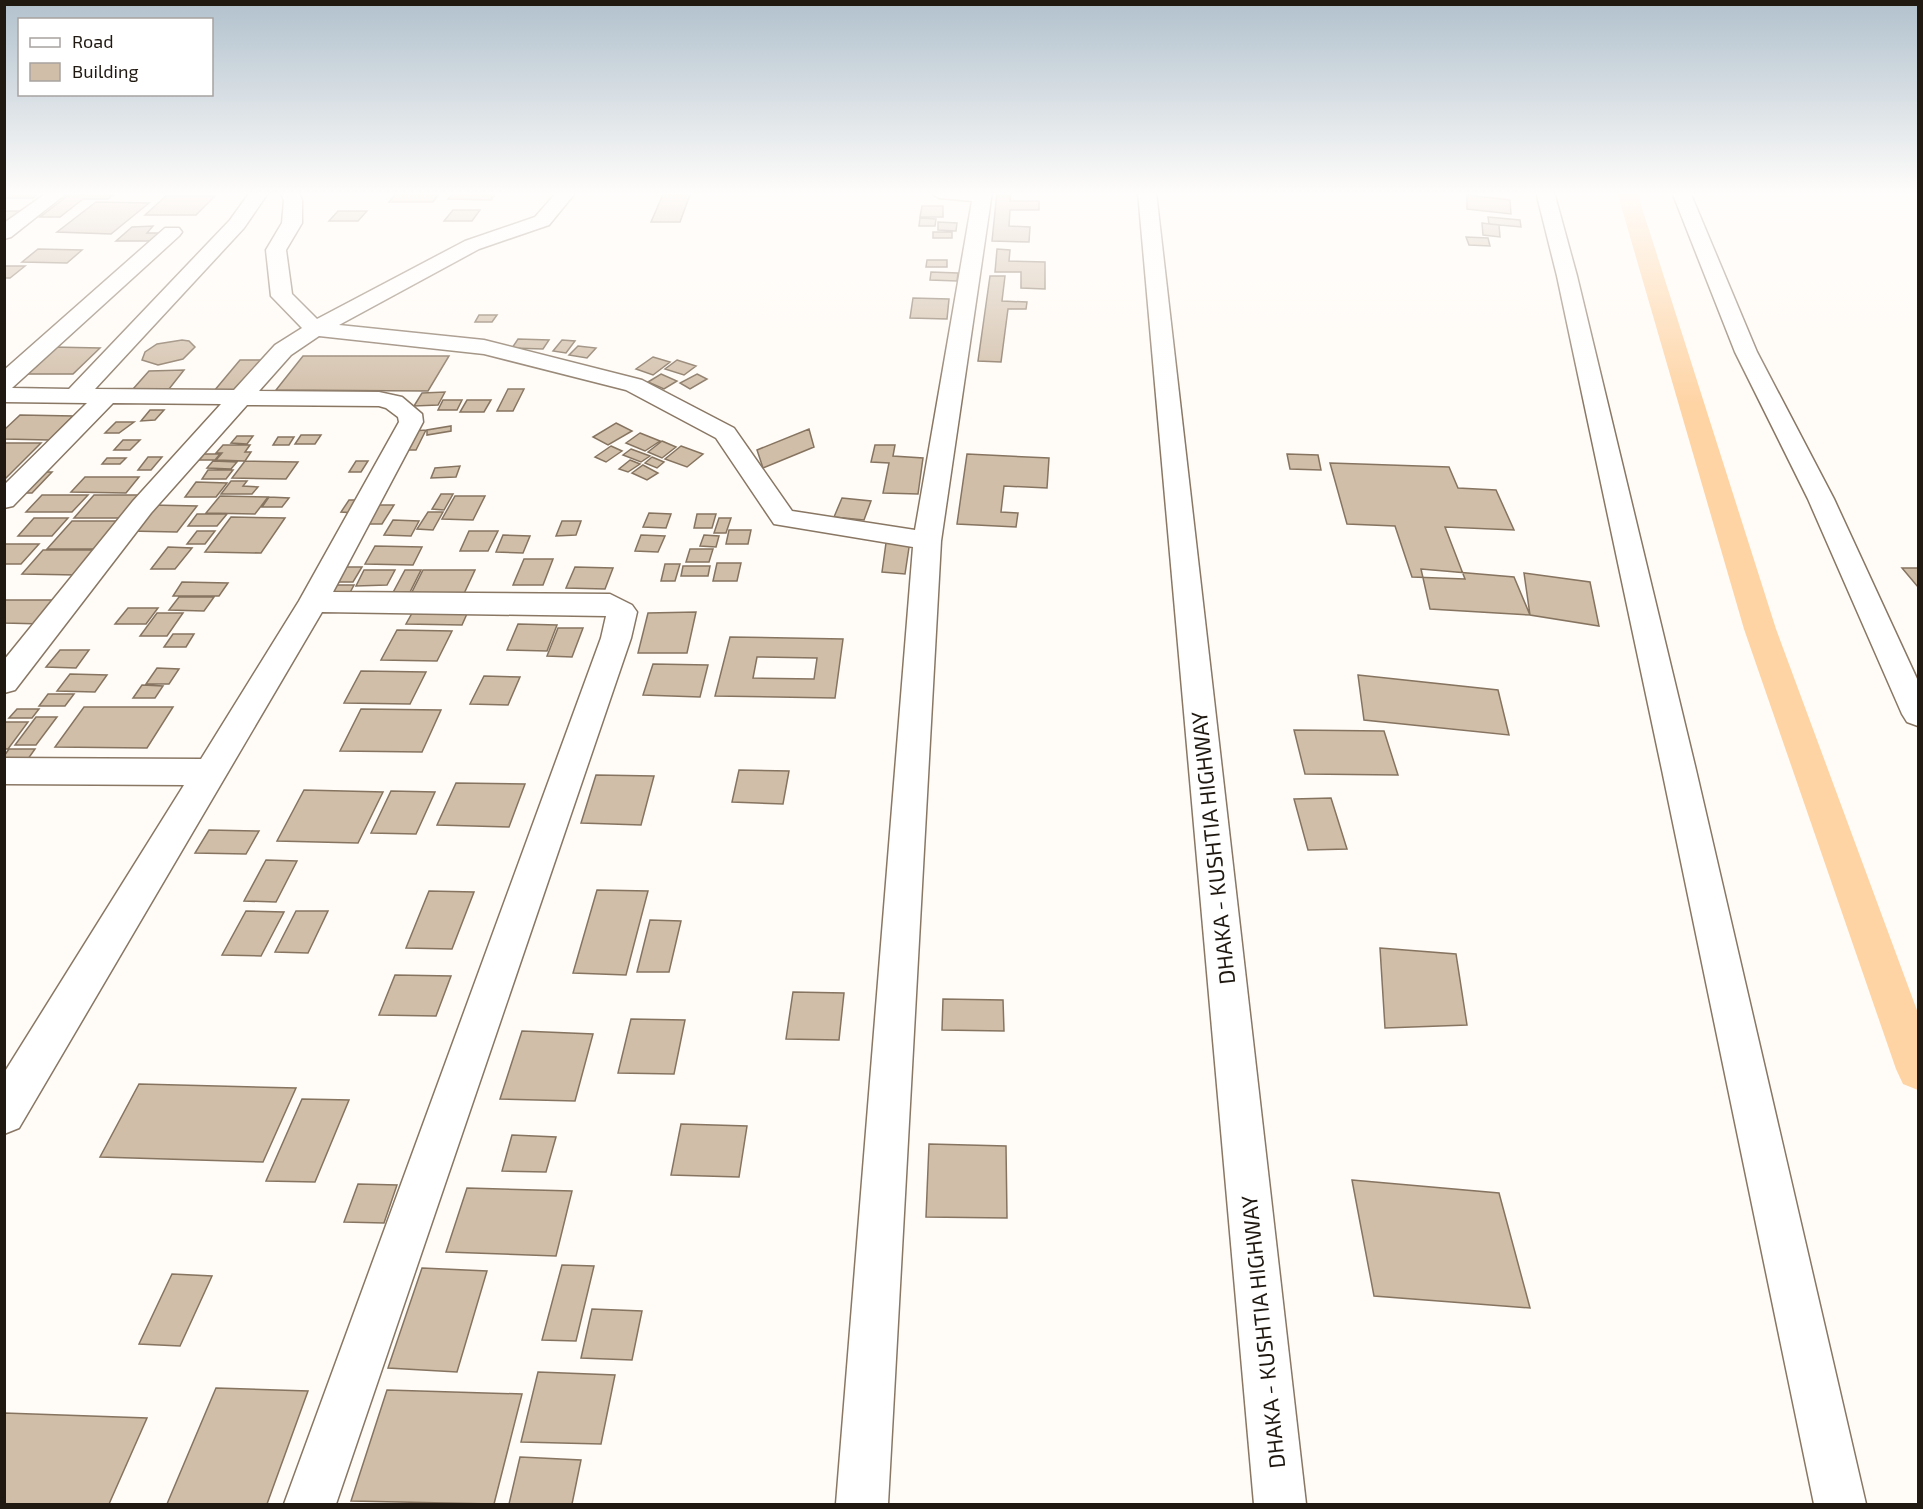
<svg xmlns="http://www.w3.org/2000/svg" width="1923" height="1509" viewBox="0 0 1923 1509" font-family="'Exo 2',sans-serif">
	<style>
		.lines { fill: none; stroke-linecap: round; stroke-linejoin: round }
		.canal { fill: #fed4a5; fill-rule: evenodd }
		.building { fill: #d1bea8; stroke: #867460; stroke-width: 1.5; fill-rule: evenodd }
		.street-casing { stroke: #897764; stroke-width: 3 }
		.primary-casing { stroke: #897764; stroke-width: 3 }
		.street { fill: #fff; fill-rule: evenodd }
		.primary { fill: #fff; fill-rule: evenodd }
		.labels { text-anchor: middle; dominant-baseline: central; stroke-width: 5; stroke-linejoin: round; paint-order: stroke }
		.street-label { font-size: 22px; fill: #201911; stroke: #fff }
	</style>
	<rect width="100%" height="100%" fill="#fffbf6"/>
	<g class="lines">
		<path class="canal" d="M 1617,192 L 1637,192 L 1776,629 L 1918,1013 L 1918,1090 L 1903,1084 L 1896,1069 L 1744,629 Z"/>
	</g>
	<path class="building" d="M 4,192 L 41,192 L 33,198 L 4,198 Z
		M 397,192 L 441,192 L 433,202 L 389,202 Z
		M 454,192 L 497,192 L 491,200 L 448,199 Z
		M 664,192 L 691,192 L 680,222 L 651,222 Z
		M 997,192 L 1011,192 L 1010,201 L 1039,201 L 1039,210 L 1010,210 L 1009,226 L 1030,227 L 1029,242 L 992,241 Z
		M 70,194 L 114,194 L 108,199 L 83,199 L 60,217 L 40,217 Z
		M 1467,195 L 1510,200 L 1511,214 L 1467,209 Z
		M 166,196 L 215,196 L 196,215 L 145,215 Z
		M 96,202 L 149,203 L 111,234 L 57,232 Z
		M 922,206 L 943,206 L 943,217 L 920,217 Z
		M 453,210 L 480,210 L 472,221 L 444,221 Z
		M 4,211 L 22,211 L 4,224 Z
		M 338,211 L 367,211 L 358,221 L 329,221 Z
		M 1488,217 L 1520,220 L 1521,227 L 1489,224 Z
		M 920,218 L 936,219 L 935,226 L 919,226 Z
		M 938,222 L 957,223 L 956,231 L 938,230 Z
		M 1482,223 L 1499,225 L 1500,237 L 1483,235 Z
		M 153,226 L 147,233 L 160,233 L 152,241 L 116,241 L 132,227 Z
		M 933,232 L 952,232 L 952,238 L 933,238 Z
		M 1466,237 L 1488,238 L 1490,246 L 1469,245 Z
		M 38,249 L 82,250 L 67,263 L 22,262 Z
		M 997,249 L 1010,250 L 1009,261 L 1045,262 L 1045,289 L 1021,288 L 1021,272 L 995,272 Z
		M 927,260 L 947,260 L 947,267 L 926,267 Z
		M 4,266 L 25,266 L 10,278 L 4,278 Z
		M 931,272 L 958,273 L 957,281 L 930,280 Z
		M 990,276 L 1005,276 L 1002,301 L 1027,302 L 1026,309 L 1008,309 L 1001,362 L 978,361 Z
		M 913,298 L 949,299 L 947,319 L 910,318 Z
		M 479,315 L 497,315 L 492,322 L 475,322 Z
		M 518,339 L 549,340 L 543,349 L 512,348 Z
		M 182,340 L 189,341 L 195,347 L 183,359 L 158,365 L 142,360 L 145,352 L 157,344 Z
		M 562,340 L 575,341 L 566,353 L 553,351 Z
		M 578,346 L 596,348 L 587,358 L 569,355 Z
		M 52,347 L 100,348 L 73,374 L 24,374 Z
		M 303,356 L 449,356 L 428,391 L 276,390 Z
		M 653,357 L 670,362 L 653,375 L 636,369 Z
		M 240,360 L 264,360 L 239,391 L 214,391 Z
		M 677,360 L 696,366 L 684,375 L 665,369 Z
		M 184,370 L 169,389 L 133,389 L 149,371 Z
		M 661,374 L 677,381 L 664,389 L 648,382 Z
		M 697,374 L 707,379 L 690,389 L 680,383 Z
		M 508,389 L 524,389 L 513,411 L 497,411 Z
		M 445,392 L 438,405 L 414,406 L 422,393 Z
		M 443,400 L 462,400 L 457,410 L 438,410 Z
		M 467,400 L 491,400 L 484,412 L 460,412 Z
		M 150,410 L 164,410 L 155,420 L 141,421 Z
		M 20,415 L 73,416 L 49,440 L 4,439 L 4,430 Z
		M 116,422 L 134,422 L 119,433 L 105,433 Z
		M 616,423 L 632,431 L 608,445 L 593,437 Z
		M 451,426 L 451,431 L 427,435 L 427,430 Z
		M 809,429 L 814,447 L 763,468 L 757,450 Z
		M 426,430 L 416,450 L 402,450 L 412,431 Z
		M 640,433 L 660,441 L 645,451 L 626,443 Z
		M 301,435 L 321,435 L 315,444 L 295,444 Z
		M 237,436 L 253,436 L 247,444 L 231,443 Z
		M 278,437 L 294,437 L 289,445 L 273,445 Z
		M 123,440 L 140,440 L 130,450 L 114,450 Z
		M 662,441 L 676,447 L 662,458 L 648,452 Z
		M 4,443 L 41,443 L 4,480 Z
		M 223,445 L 250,445 L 245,452 L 251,452 L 245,461 L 216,460 L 222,453 L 216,453 Z
		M 875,445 L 895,445 L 893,456 L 923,458 L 918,494 L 883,493 L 889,463 L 871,462 Z
		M 611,446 L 622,451 L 606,462 L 595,457 Z
		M 681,446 L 703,454 L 687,467 L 665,459 Z
		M 631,449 L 650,456 L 641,462 L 623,455 Z
		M 204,454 L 220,454 L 215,460 L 199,460 Z
		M 967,454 L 1049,458 L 1047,488 L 1004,486 L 1001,512 L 1018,513 L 1016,527 L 957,524 Z
		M 1287,454 L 1318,455 L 1321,470 L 1290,469 Z
		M 148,457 L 162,457 L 151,470 L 138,470 Z
		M 652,457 L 664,462 L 657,468 L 645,463 Z
		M 107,458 L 126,458 L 120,464 L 102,464 Z
		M 630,460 L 640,464 L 628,472 L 619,469 Z
		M 213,461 L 237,462 L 231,469 L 207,468 Z
		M 245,461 L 298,462 L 286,479 L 232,478 Z
		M 356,461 L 368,461 L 361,472 L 349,472 Z
		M 1330,463 L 1449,467 L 1458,488 L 1496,490 L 1514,530 L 1445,527 L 1465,579 L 1412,577 L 1395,526 L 1347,524 Z
		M 643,465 L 658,473 L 647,480 L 632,473 Z
		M 460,466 L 456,477 L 431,478 L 435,468 Z
		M 208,470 L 233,470 L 226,479 L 202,479 Z
		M 36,472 L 52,472 L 32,493 L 17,493 Z
		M 85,477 L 139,477 L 126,493 L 71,492 Z
		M 231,481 L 247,481 L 243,486 L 258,487 L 252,494 L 221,494 Z
		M 196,482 L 227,483 L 216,497 L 185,497 Z
		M 441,494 L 453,494 L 444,510 L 432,509 Z
		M 42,495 L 88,495 L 72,512 L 26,512 Z
		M 94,495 L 142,495 L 122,518 L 74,518 Z
		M 220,496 L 268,497 L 255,514 L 206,513 Z
		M 455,496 L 485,496 L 473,520 L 442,519 Z
		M 269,497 L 289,498 L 282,507 L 262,507 Z
		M 842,498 L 871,501 L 864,520 L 834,517 Z
		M 349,500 L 364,500 L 356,513 L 341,512 Z
		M 151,505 L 197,506 L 177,532 L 129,531 Z
		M 373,505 L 394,505 L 382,524 L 360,524 Z
		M 428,512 L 443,512 L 433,530 L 417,529 Z
		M 649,513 L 671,514 L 666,528 L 643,527 Z
		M 197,514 L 227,514 L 217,526 L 188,526 Z
		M 697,514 L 716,514 L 712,528 L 694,528 Z
		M 231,517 L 285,518 L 261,553 L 205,552 Z
		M 34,518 L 68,518 L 52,536 L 18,536 Z
		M 719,518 L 731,518 L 726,533 L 714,533 Z
		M 393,520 L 419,521 L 411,536 L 384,535 Z
		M 72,521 L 125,521 L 103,549 L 47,549 Z
		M 562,521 L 581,521 L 576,535 L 556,536 Z
		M 729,530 L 751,530 L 748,544 L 726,544 Z
		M 197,531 L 215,531 L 205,544 L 187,544 Z
		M 469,531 L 498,531 L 488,551 L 460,551 Z
		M 503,535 L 530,536 L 523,553 L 496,552 Z
		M 641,535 L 665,536 L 658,552 L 635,551 Z
		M 704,535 L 719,536 L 716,547 L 700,546 Z
		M 910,541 L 905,574 L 882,572 L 886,543 Z
		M 4,544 L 39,544 L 21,564 L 4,564 Z
		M 375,546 L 422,547 L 413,565 L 365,564 Z
		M 168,547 L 192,548 L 175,569 L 151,569 Z
		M 690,549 L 713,549 L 709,562 L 686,562 Z
		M 43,550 L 97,550 L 77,575 L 22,574 Z
		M 524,559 L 553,559 L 543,585 L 513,585 Z
		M 717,563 L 741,563 L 737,581 L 713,581 Z
		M 665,564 L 680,564 L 675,581 L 661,581 Z
		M 683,566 L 710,566 L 708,576 L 681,576 Z
		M 345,567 L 362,567 L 353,582 L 337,582 Z
		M 575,567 L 613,568 L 605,589 L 566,588 Z
		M 1902,568 L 1918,568 L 1918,587 Z
		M 1421,569 L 1514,577 L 1530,615 L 1430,609 Z
		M 364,570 L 395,570 L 387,585 L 356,586 Z
		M 405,570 L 421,570 L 406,600 L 389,600 Z
		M 423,570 L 475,570 L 461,600 L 408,600 Z
		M 1524,573 L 1590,582 L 1599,626 L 1530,615 Z
		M 182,582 L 228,583 L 219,596 L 173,596 Z
		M 336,585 L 354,585 L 346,600 L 328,600 Z
		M 179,597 L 214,597 L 204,611 L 169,610 Z
		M 4,600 L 63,600 L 43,624 L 4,623 Z
		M 416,606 L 470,607 L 462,625 L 406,624 Z
		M 128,608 L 158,608 L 146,624 L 115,624 Z
		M 696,612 L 687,653 L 638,653 L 648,613 Z
		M 157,613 L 183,613 L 167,636 L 140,636 Z
		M 518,624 L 557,625 L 547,651 L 507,650 Z
		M 558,628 L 583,628 L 572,657 L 547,656 Z
		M 397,630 L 452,631 L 437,661 L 381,660 Z
		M 173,634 L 194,634 L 186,647 L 164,647 Z
		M 730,637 L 843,639 L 835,698 L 715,696 ZM 757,657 L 817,658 L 814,679 L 753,678 Z
		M 60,650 L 89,650 L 76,668 L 46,667 Z
		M 653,664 L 708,665 L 700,697 L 643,695 Z
		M 157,668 L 179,669 L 169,684 L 146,684 Z
		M 361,671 L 426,672 L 410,704 L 344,703 Z
		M 70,674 L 107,675 L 95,692 L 57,691 Z
		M 1358,675 L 1498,690 L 1509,735 L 1364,720 Z
		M 484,676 L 520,677 L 508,705 L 470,704 Z
		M 142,685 L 163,686 L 155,698 L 133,698 Z
		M 48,694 L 74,694 L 65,706 L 39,706 Z
		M 84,707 L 173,707 L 147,748 L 55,747 Z
		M 17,709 L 39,709 L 32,718 L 9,718 Z
		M 361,709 L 441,710 L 422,752 L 340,751 Z
		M 36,717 L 57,717 L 36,745 L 15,745 Z
		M 4,722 L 28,722 L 8,749 L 4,749 Z
		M 1294,730 L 1384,731 L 1398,775 L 1305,774 Z
		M 9,749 L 35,749 L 23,766 L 4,766 L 4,756 Z
		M 739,770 L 789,771 L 783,804 L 732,802 Z
		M 596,775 L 654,776 L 641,825 L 581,823 Z
		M 456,783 L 525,784 L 509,827 L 437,825 Z
		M 304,790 L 383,792 L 358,843 L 277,841 Z
		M 391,791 L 435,792 L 416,834 L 371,833 Z
		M 1331,798 L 1347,849 L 1308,850 L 1294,799 Z
		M 209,830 L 259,831 L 246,854 L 195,853 Z
		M 266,860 L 297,861 L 276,902 L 244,901 Z
		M 597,890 L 648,891 L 626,975 L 573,973 Z
		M 429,891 L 474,892 L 452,949 L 406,948 Z
		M 246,911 L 284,912 L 261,956 L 222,955 Z
		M 296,911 L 328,911 L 308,953 L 275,952 Z
		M 650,920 L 681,921 L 669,972 L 637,972 Z
		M 1380,948 L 1456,954 L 1467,1025 L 1385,1028 Z
		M 395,975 L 451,976 L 436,1016 L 379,1015 Z
		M 793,992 L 844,993 L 839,1040 L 786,1039 Z
		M 943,999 L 1003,1000 L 1004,1031 L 942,1030 Z
		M 631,1019 L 685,1020 L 674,1074 L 618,1073 Z
		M 522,1031 L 593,1034 L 575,1101 L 500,1099 Z
		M 139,1084 L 296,1088 L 263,1162 L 100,1157 Z
		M 302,1099 L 349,1100 L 315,1182 L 266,1181 Z
		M 681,1124 L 747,1126 L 739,1177 L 671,1175 Z
		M 512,1135 L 556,1137 L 546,1172 L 502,1171 Z
		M 929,1144 L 1006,1146 L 1007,1218 L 926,1217 Z
		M 1352,1180 L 1499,1193 L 1530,1308 L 1374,1296 Z
		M 358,1184 L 397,1185 L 384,1223 L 344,1222 Z
		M 467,1188 L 572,1191 L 556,1256 L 446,1252 Z
		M 562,1265 L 594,1266 L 576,1341 L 542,1340 Z
		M 422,1268 L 487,1271 L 457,1372 L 388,1368 Z
		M 172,1274 L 212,1276 L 180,1346 L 139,1344 Z
		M 592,1309 L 642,1311 L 632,1360 L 581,1358 Z
		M 538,1372 L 615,1375 L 601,1444 L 521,1442 Z
		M 216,1388 L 308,1391 L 267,1504 L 167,1504 Z
		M 387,1390 L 522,1394 L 494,1504 L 351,1501 Z
		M 4,1413 L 147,1418 L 109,1504 L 4,1504 Z
		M 520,1457 L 581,1460 L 572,1504 L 509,1504 Z"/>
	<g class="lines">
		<defs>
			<path id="street" d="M 48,192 L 68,192 L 11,237 L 4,239 L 4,223 Z
				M 246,192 L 268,193 L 244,228 L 95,389 L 234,390 L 275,345 L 302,328 L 271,296 L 266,250 L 282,223 L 284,200 L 280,192 L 298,192 L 302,200 L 302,223 L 286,250 L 292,294 L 317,319 L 465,241 L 535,217 L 557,192 L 576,192 L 549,225 L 479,249 L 339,325 L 484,340 L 642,380 L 734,428 L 792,511 L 915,530 L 972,201 L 939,198 L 930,192 L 992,192 L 941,541 L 888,1504 L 836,1504 L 913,547 L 774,524 L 716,438 L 626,390 L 484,354 L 319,336 L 291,355 L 259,391 L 379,392 L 402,397 L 422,414 L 423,422 L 333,592 L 610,594 L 632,605 L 637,612 L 631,638 L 336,1504 L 284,1504 L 601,638 L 606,616 L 322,612 L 19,1128 L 4,1134 L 4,1073 L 184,785 L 4,784 L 4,758 L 201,759 L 299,601 L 399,422 L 398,417 L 386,408 L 379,406 L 247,405 L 151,513 L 15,690 L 4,693 L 4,660 L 133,501 L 221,404 L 113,403 L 13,506 L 4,508 L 4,485 L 87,403 L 4,402 L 4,370 L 165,228 L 179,228 L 182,232 L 179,236 L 12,388 L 69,389 L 230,220 L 248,195 Z
				M 1536,192 L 1554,192 L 1577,276 L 1696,770 L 1866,1504 L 1814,1504 L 1662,770 L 1557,276 Z
				M 1672,192 L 1690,192 L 1757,352 L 1834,499 L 1918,681 L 1918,726 L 1907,722 L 1902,714 L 1808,499 L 1735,352 Z"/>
			<path id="primary" d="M 1138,192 L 1156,192 L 1306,1504 L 1254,1504 Z"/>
		</defs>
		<use href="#street" class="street-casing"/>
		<use href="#primary" class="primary-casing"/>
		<use href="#street" class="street"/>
		<use href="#primary" class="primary"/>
	</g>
	<linearGradient id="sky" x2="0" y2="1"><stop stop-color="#b1c1cd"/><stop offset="0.48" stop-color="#fffdfb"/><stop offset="1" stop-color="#fffdfb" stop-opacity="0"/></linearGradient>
	<rect width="1923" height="403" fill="url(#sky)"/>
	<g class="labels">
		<g class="street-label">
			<text transform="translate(1212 848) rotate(-96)">DHAKA - KUSHTIA HIGHWAY</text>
			<text transform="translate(1262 1332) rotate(-96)">DHAKA - KUSHTIA HIGHWAY</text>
		</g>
	</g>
	<rect width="1923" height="1509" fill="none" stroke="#201911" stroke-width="12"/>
	<rect x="18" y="18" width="195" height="78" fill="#ffffff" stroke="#a6a3a0" stroke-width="1.5"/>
	<rect x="30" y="38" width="30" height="9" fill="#ffffff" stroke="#a6a3a0" stroke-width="1.5"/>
	<text x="72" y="48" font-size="18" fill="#201911">Road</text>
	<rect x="30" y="63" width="30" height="18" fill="#d1bea8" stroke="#a6a3a0" stroke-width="1.5"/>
	<text x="72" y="78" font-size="18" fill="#201911">Building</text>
</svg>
